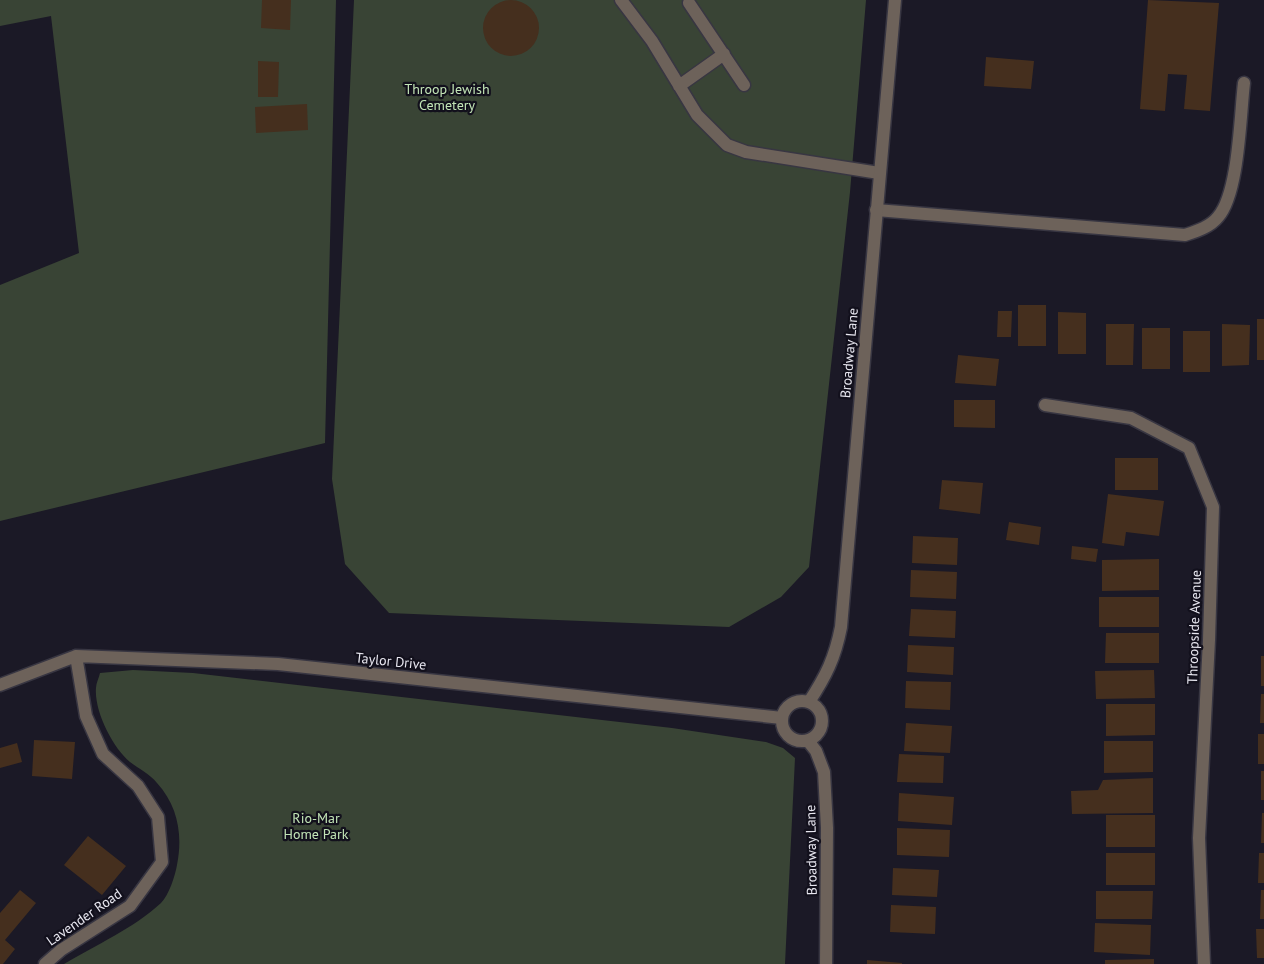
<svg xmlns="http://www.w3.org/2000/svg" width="1264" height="964" viewBox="0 0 1264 964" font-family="'PT Sans',sans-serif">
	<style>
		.green { fill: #394435 }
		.building { fill: #452f1e }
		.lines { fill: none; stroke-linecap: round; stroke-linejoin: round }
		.service-casing { stroke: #383642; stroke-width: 15 }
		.minor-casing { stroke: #383642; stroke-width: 15 }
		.service { stroke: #6d625a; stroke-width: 12 }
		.minor { stroke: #6d625a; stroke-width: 12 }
		.labels { text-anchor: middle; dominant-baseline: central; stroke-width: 4.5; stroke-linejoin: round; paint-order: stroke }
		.park-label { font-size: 14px; fill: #c2e4b6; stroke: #12101c }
		.street-label { font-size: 14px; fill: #e8e7f0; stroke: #12101c }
	</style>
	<rect width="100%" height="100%" fill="#1b1926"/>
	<path class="green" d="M 0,0 L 336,0 L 325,443 L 0,521 L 0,285 L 79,253 L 51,16 L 0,26 Z
		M 354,0 L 866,0 L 850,192 L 809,567 L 781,597 L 729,627 L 389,613 L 345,564 L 332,479 Z
		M 133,670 L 193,673 L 672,728 L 766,742 L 783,748 L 795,758 L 785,964 L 64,964 C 96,945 134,928 161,903 C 169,895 175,876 177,865 C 183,835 178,806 157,783 C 150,774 139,769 130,762 C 113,748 94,711 96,688 C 96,683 99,678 100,673 Z"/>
	<path class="building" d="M 262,0 L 291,0 L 290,30 L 261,28 Z
		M 1148,0 L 1219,3 L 1210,111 L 1184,109 L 1187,75 L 1168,74 L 1165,111 L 1140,109 Z
		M483 28a28 28 0 1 1 56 0a28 28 0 1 1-56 0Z
		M 986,57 L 1034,61 L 1031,89 L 984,86 Z
		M 258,61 L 279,62 L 278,97 L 258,97 Z
		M 307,104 L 308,130 L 256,133 L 255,107 Z
		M 1018,305 L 1046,305 L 1046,346 L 1018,346 Z
		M 998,311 L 1012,311 L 1011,337 L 997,337 Z
		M 1058,312 L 1086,313 L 1086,354 L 1058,354 Z
		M 1257,319 L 1264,319 L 1264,360 L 1257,360 Z
		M 1106,324 L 1134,324 L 1133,365 L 1106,365 Z
		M 1222,324 L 1250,325 L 1249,365 L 1222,366 Z
		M 1142,328 L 1170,328 L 1170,369 L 1142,369 Z
		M 1183,331 L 1210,331 L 1210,372 L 1183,372 Z
		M 958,355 L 999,359 L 996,386 L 955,383 Z
		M 954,400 L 995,400 L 995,428 L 954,427 Z
		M 1115,458 L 1158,458 L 1158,490 L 1115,490 Z
		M 942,480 L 983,483 L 980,514 L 939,509 Z
		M 1108,494 L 1164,501 L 1159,536 L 1126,532 L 1124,546 L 1102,543 Z
		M 1009,522 L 1041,527 L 1039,545 L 1006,540 Z
		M 913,536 L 958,538 L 957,565 L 912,563 Z
		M 1072,546 L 1098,549 L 1096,562 L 1071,559 Z
		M 1159,559 L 1159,590 L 1102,591 L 1102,560 Z
		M 911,570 L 957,572 L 956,599 L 910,597 Z
		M 1099,597 L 1159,597 L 1159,627 L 1099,627 Z
		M 911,609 L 956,611 L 955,638 L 909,636 Z
		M 1106,633 L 1159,633 L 1159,663 L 1105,663 Z
		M 908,645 L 954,647 L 953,675 L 907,672 Z
		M 1261,656 L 1264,656 L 1264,686 L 1261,686 Z
		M 1154,670 L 1155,698 L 1096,699 L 1095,671 Z
		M 906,681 L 951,682 L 950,710 L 905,708 Z
		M 1261,694 L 1264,694 L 1264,723 L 1260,723 Z
		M 1106,704 L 1155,704 L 1155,735 L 1106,736 Z
		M 906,723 L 952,726 L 950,753 L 904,751 Z
		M 1258,734 L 1264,734 L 1264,764 L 1258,764 Z
		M 34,740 L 75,742 L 72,779 L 32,776 Z
		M 1104,741 L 1153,741 L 1153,772 L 1104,773 Z
		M 17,743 L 22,762 L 0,768 L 0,748 Z
		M 899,754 L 944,756 L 943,783 L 897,782 Z
		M 1261,771 L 1264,771 L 1264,800 L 1261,800 Z
		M 1153,778 L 1153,813 L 1072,814 L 1071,791 L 1098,790 L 1103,780 Z
		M 899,793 L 954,797 L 952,825 L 898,821 Z
		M 1262,813 L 1264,813 L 1264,843 L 1261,843 Z
		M 1106,815 L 1155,815 L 1155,847 L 1106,847 Z
		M 897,828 L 950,830 L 949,857 L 897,855 Z
		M 88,836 L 126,866 L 102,895 L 64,865 Z
		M 1106,853 L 1155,853 L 1155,885 L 1106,885 Z
		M 1259,853 L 1264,853 L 1264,883 L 1258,883 Z
		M 893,868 L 939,870 L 937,897 L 892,895 Z
		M 20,890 L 36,903 L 5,940 L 15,949 L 3,964 L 0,964 L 0,913 Z
		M 1261,890 L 1264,890 L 1264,919 L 1260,919 Z
		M 1096,891 L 1153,891 L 1152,919 L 1096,919 Z
		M 891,905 L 936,907 L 935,934 L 890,932 Z
		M 1095,923 L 1151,925 L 1150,955 L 1094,952 Z
		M 1256,929 L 1264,929 L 1264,958 L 1257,958 Z
		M 1154,959 L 1154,964 L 1105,964 L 1105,960 Z
		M 867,960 L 902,963 L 902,964 L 867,964 Z"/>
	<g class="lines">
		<defs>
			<path id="service" d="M 621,0 L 652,41 L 697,115 L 727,145 L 746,152 L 879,173
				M 689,3 L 744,85
				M 679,86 L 724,54
				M 876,210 L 1185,235 C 1197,231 1210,227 1218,217 C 1239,193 1240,116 1244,83"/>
			<path id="minor" d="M 1045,405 L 1131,418 L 1189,448 L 1213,507 L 1209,640 L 1199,838 L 1204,964
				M 0,685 L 76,656 L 278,664 L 782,718
				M782 721a20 20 0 1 1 40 0a20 20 0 1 1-40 0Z
				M 809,702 C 826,676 835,658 841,627 L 895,0
				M 808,741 L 816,751 L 824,772 L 827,828 L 826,964
				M 45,964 L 61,950 L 130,906 L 162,862 L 158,817 L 138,786 L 103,754 L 86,716 L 76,656"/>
		</defs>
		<use href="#service" class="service-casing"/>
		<use href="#minor" class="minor-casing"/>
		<use href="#service" class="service"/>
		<use href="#minor" class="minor"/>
	</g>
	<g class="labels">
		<g class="park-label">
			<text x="447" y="89">Throop Jewish<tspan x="447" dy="16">Cemetery</tspan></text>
			<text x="316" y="818">Rio-Mar<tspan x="316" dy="16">Home Park</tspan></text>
		</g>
		<g class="street-label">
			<text transform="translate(849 353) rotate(-85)">Broadway Lane</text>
			<text transform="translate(1194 627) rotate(-88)">Throopside Avenue</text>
			<text transform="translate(391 661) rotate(6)">Taylor Drive</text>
			<text transform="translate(811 850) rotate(-91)">Broadway Lane</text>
			<text transform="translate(84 917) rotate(-35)">Lavender Road</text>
		</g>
	</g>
</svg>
